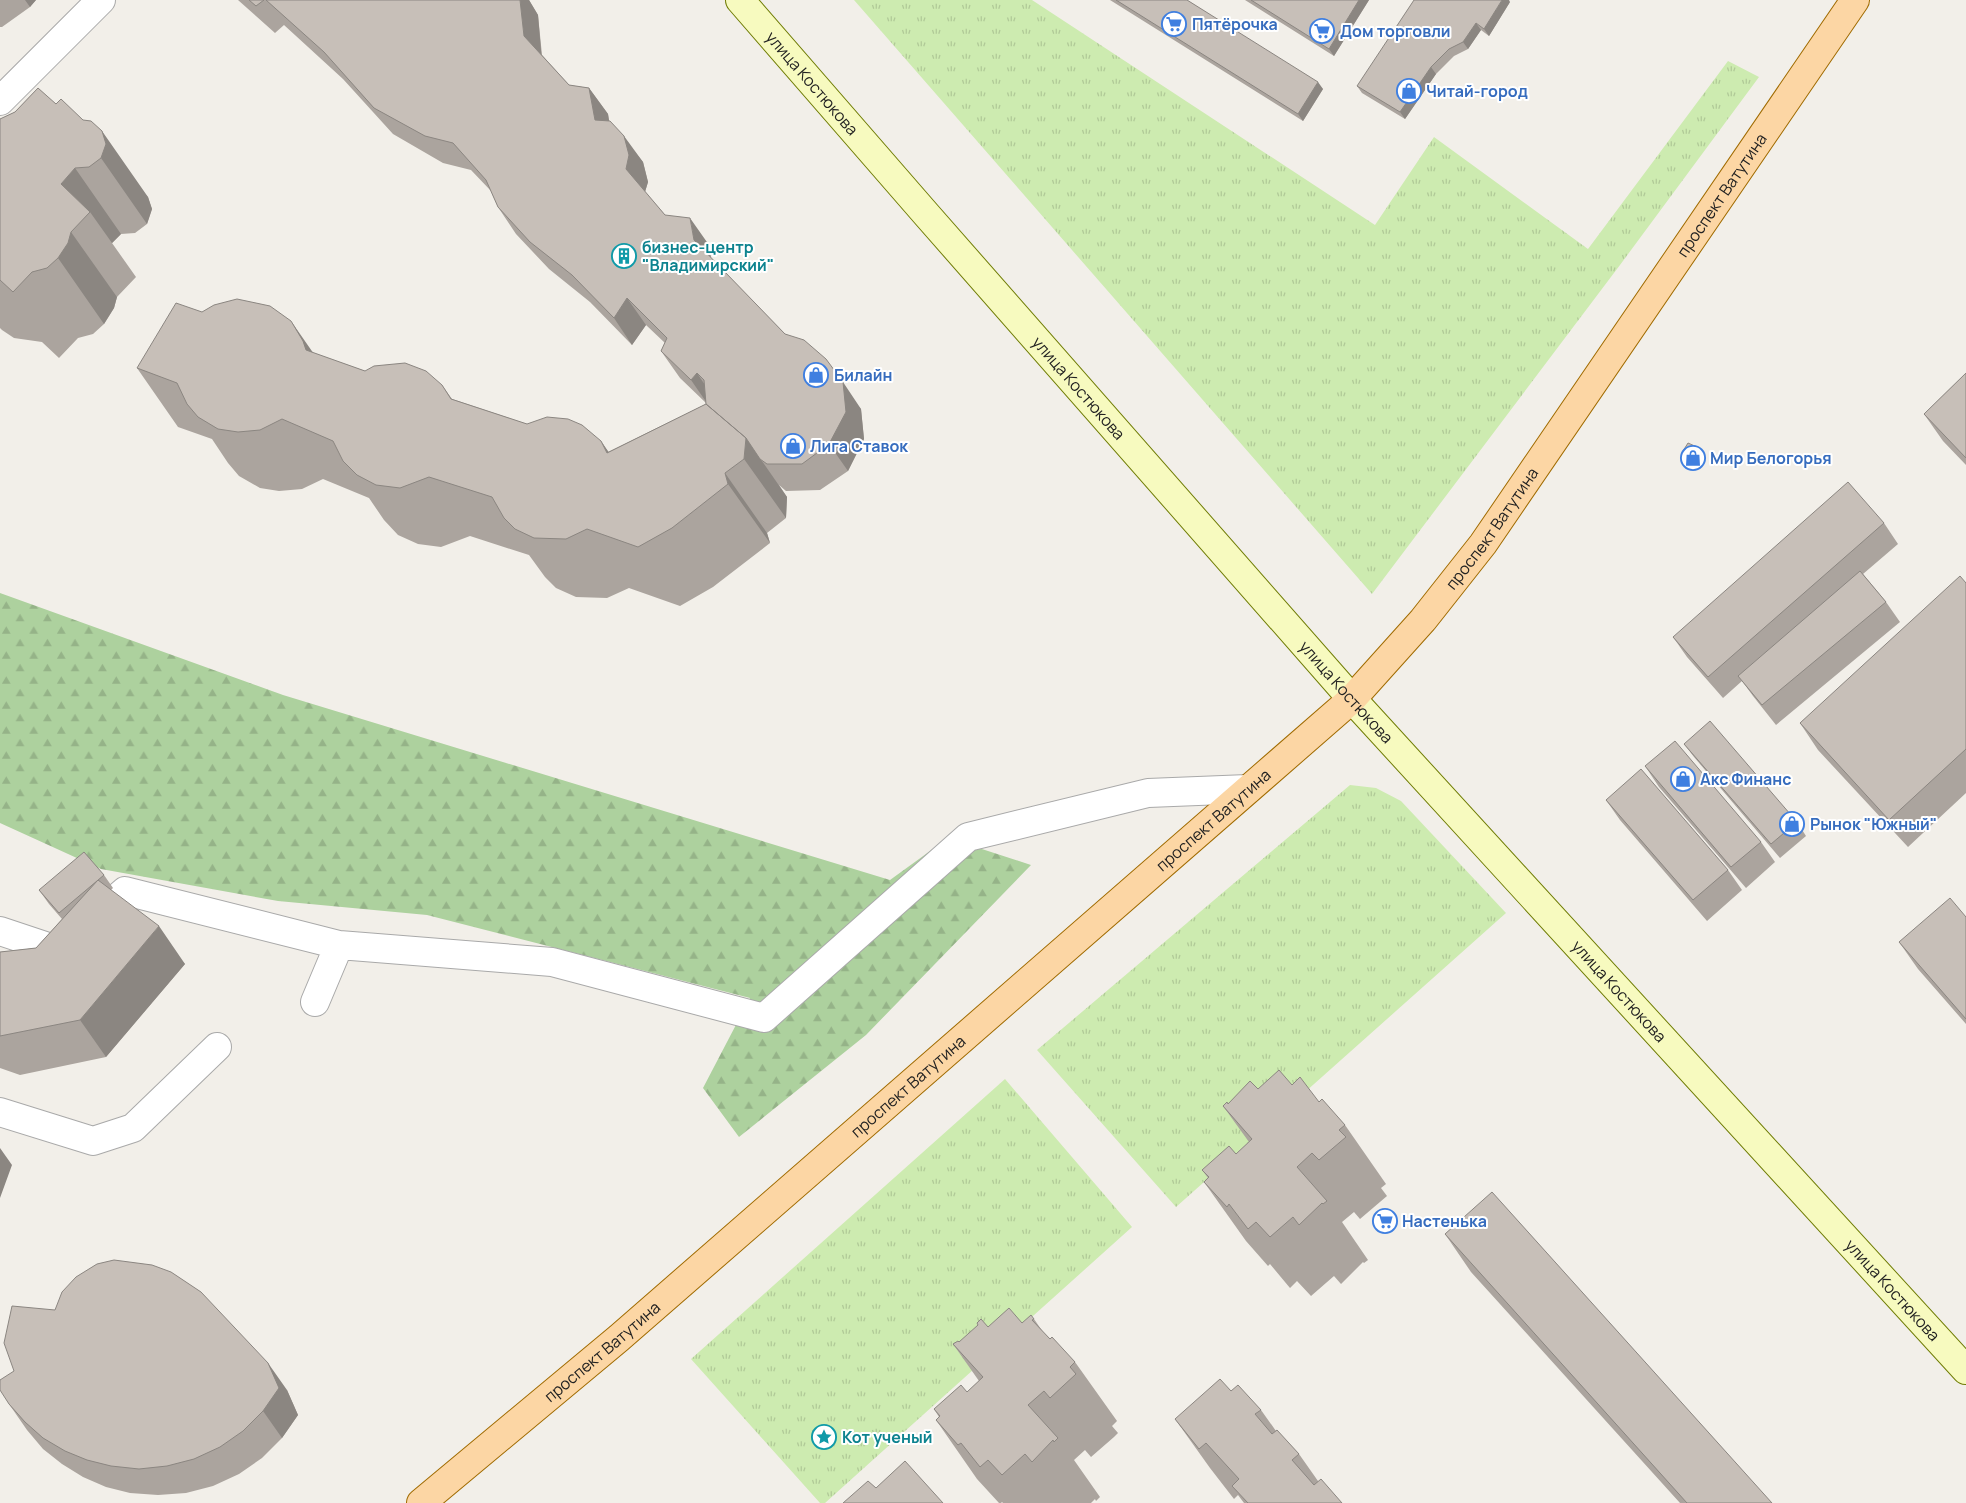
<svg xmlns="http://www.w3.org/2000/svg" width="1966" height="1503" viewBox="0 0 1966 1503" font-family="Manrope,sans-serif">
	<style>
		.grass { fill: url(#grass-tufts) }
		.forest { fill: url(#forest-firs) }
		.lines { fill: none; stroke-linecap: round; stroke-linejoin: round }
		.minor-casing { stroke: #a9a9a9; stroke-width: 30 }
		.secondary-casing { stroke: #707d05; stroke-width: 30 }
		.primary-casing { stroke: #a06b00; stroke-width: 30 }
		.minor { stroke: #fff; stroke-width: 28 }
		.secondary { stroke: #f7fabf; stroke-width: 28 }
		.primary { stroke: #fcd6a4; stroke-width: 28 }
		.wall { fill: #aba49e }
		.shaded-wall { fill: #8b8681 }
		.building { fill: #c7bfb8; stroke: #8b8681 }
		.labels { text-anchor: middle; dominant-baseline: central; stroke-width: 4; stroke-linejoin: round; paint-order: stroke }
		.shop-label { font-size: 16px; font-weight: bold; fill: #366cbe; stroke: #fff; text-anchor: start }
		.street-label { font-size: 16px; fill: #222; stroke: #fff }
		.culture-label { font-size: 16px; font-weight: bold; fill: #0d838f; stroke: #fff; text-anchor: start }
	</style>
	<defs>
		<pattern id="grass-tufts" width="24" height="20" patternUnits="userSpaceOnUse" patternTransform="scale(1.25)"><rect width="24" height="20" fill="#cdebb0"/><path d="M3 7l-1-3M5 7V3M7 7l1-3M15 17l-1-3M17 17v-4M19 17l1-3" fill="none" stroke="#b0c997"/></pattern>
		<pattern id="forest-firs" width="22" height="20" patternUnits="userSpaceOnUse" patternTransform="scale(1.25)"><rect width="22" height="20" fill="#add19e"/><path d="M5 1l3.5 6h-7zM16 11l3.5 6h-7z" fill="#95b388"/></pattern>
	</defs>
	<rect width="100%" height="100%" fill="#f2efe9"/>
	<path class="grass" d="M 854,0 L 1032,0 L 1375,225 L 1434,137 L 1588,249 L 1728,61 L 1759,77 L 1620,265 L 1372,594 Z
		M 1350,785 L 1376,788 L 1401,801 L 1506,913 L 1176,1207 L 1037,1050 Z
		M 1005,1079 L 1132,1227 L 825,1503 L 820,1503 L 691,1359 Z"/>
	<path class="forest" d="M 0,593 L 283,695 L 890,880 L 948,838 L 1031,865 L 866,1035 L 739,1137 L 703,1088 L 750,998 L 427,915 L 278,901 L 101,869 L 0,823 Z"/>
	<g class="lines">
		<defs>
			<path id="minor" d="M 0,101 L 101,0
				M 0,931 L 57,950 L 125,891 L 339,945
				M 315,1002 L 339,945 L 552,962 L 764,1018 L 968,837 L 1148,793 L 1248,789
				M 0,1112 L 93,1141 L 133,1128 L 217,1047"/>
			<g id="secondary">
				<path id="s1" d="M 740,0 L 926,214 L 1352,699 L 1966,1370"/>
			</g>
			<g id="primary">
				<path id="s2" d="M 421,1503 L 619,1338 L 1352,699 L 1423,620 L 1483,544 L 1855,0"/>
			</g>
		</defs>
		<use href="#minor" class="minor-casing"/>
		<use href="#secondary" class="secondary-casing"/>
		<use href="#primary" class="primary-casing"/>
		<use href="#minor" class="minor"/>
		<use href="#secondary" class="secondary"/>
		<use href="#primary" class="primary"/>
	</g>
	<path class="wall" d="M 0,0 L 36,0 L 30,7 L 2,27 L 0,27 Z
		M 238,0 L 529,0 L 538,15 L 542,55 L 569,85 L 589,88 L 608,114 L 609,121 L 643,162 L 648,182 L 645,192 L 665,215 L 709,245 L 711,258 L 785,334 L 861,409 L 864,439 L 848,471 L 820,490 L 786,491 L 779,485 L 787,497 L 786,518 L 767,533 L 770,543 L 713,587 L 680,606 L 629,588 L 607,598 L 576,597 L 556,588 L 545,577 L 529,555 L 470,536 L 441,547 L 418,544 L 398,535 L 384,520 L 369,498 L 323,479 L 302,489 L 279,491 L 260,488 L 239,476 L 228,463 L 212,439 L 178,427 L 137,368 L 313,353 L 365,371 L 442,385 L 452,399 L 527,424 L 601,441 L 608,452 L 706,404 L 706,403 L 680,378 L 661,351 L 665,343 L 646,325 L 632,345 L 590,302 L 549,269 L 516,234 L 498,207 L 491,191 L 471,170 L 443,163 L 393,134 L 343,79 L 284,25 L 275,33 Z
		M 1110,0 L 1187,0 L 1323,89 L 1303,121 Z
		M 1245,0 L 1369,0 L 1334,56 Z
		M 1510,2 L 1489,36 L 1481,30 L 1468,49 L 1454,56 L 1436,74 L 1405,119 L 1362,93 L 1357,86 Z
		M 38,88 L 148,197 L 152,209 L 147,224 L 135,233 L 121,234 L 112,243 L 136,277 L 117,297 L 114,308 L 104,324 L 93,334 L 78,338 L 59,358 L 42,342 L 14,338 L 2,330 L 0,328 L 0,119 L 15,112 Z
		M 1966,373 L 1966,465 L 1943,441 L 1924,414 Z
		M 1697,447 L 1702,454 L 1702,459 L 1694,465 L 1687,458 L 1683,451 Z
		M 1884,523 L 1898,544 L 1863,574 L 1886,602 L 1900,622 L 1776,725 L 1753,696 L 1742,681 L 1723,698 L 1687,657 L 1673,637 Z
		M 1966,583 L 1966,793 L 1908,847 L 1818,750 L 1800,723 Z
		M 1684,744 L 1797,822 L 1806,836 L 1780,858 L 1694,757 Z
		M 1645,766 L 1761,842 L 1775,862 L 1746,888 L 1659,787 Z
		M 1606,800 L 1728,870 L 1742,890 L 1707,921 L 1620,820 Z
		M 104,875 L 113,888 L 111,890 L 185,964 L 106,1057 L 20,1075 L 0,1068 L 0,952 L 36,948 L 62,919 L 49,904 L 39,890 Z
		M 1966,917 L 1966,1024 L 1918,969 L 1899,942 Z
		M 1292,1085 L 1319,1102 L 1345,1125 L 1386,1184 L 1381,1188 L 1387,1196 L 1360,1219 L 1354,1212 L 1342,1222 L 1368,1260 L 1364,1263 L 1363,1262 L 1341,1284 L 1334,1276 L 1311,1296 L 1297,1281 L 1290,1288 L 1270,1264 L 1268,1266 L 1246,1241 L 1204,1182 L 1208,1178 L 1202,1170 L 1236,1154 L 1249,1142 L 1223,1106 L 1228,1104 L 1258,1089 Z
		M 1445,1234 L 1772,1503 L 1680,1503 L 1471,1272 Z
		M 1034,1319 L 1043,1332 L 1050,1339 L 1075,1362 L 1117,1421 L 1112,1426 L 1118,1433 L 1114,1437 L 1091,1457 L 1085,1450 L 1074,1460 L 1100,1497 L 1096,1501 L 1095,1499 L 1091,1503 L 1003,1503 L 1002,1502 L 1001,1503 L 999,1503 L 977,1479 L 936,1420 L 939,1417 L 934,1409 L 967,1392 L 979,1381 L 953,1344 L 959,1342 L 988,1327 L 1022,1323 Z
		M 287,1390 L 298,1415 L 282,1438 L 262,1458 L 239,1474 L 213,1486 L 186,1493 L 158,1495 L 130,1493 L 106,1487 L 83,1477 L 62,1464 L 43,1449 L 27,1430 L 9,1404 Z
		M 1231,1391 L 1261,1410 L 1276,1431 L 1299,1454 L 1318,1481 L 1342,1503 L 1244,1503 L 1238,1495 L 1234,1499 L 1210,1468 L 1175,1419 Z"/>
	<path class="shaded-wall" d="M 25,0 L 36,0 L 30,7 Z
		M 520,0 L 529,0 L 538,15 L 542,62 L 524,36 Z
		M 1359,0 L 1369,0 L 1334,56 L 1329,49 Z
		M 1502,0 L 1509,0 L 1510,2 L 1489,36 L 1484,29 Z
		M 1476,23 L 1481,30 L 1468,49 L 1463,42 Z
		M 1431,67 L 1436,74 L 1405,119 L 1400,112 Z
		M 1318,82 L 1323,89 L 1303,121 L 1298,114 Z
		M 589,88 L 608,114 L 613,146 L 595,120 Z
		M 102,131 L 148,197 L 152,209 L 147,224 L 101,158 Z
		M 624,136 L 643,162 L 648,182 L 644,195 L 626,169 Z
		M 75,168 L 121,234 L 112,243 L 90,212 L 61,184 Z
		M 690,218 L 709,245 L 712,267 L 694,240 Z
		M 71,232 L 117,297 L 114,308 L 104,324 L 58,258 Z
		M 627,298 L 646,325 L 632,345 L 614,318 Z
		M 291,321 L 332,380 L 306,350 Z
		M 697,373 L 715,400 L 709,406 L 691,380 Z
		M 843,382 L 861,409 L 864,439 L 848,471 L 829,444 Z
		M 746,438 L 787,497 L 786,518 L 744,459 Z
		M 601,441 L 642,500 L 607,453 Z
		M 1697,447 L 1702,454 L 1702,459 L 1697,452 Z
		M 725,473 L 767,533 L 770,543 L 728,484 Z
		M 159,926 L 185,964 L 106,1057 L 80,1020 Z
		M 0,1148 L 12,1165 L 0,1198 Z
		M 268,1363 L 287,1390 L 298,1415 L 282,1438 L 263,1411 Z"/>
	<path class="building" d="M 249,0 L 264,0 L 256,6 Z
		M 266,0 L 520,0 L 524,36 L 569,85 L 589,88 L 595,120 L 610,121 L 624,136 L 629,155 L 626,169 L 665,215 L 690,218 L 694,240 L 785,334 L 804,340 L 826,359 L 843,382 L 846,412 L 829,444 L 802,464 L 767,464 L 760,459 L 746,438 L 706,404 L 704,380 L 697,373 L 691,380 L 661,351 L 667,338 L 627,298 L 614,318 L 572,275 L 530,242 L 498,207 L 486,180 L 453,143 L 425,136 L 374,108 L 324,52 Z
		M 1116,0 L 1187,0 L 1318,82 L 1298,114 Z
		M 1251,0 L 1359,0 L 1329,49 Z
		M 1414,0 L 1502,0 L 1484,29 L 1476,23 L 1463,42 L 1449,49 L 1431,67 L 1400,112 L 1357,86 Z
		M 38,88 L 56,104 L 61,99 L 83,120 L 91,121 L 102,131 L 106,144 L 101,158 L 89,167 L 75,168 L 61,184 L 90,212 L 71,232 L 68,243 L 58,258 L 47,268 L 32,272 L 13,292 L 0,280 L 0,119 L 15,112 Z
		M 237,299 L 270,306 L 291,321 L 303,341 L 306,350 L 365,371 L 374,366 L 405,363 L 426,371 L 442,385 L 451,399 L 527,424 L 547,417 L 568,419 L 582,425 L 601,441 L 607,453 L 706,404 L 746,438 L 744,459 L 725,473 L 728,484 L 672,528 L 638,547 L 587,529 L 566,539 L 534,538 L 515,529 L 504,518 L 492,497 L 429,477 L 400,488 L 376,485 L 357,475 L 343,461 L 333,441 L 282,419 L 260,430 L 238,432 L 218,429 L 198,417 L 187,404 L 177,383 L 137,368 L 176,303 L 202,312 L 214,305 Z
		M 1966,373 L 1966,458 L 1924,414 Z
		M 1688,443 L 1697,447 L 1697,452 L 1689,458 L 1683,451 Z
		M 1848,482 L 1884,523 L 1708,677 L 1673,637 Z
		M 1860,571 L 1886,602 L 1762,705 L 1738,676 Z
		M 1960,576 L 1966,583 L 1966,749 L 1889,820 L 1800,723 Z
		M 1710,721 L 1797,822 L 1771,844 L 1684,744 Z
		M 1675,741 L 1761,842 L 1731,867 L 1645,766 Z
		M 1641,769 L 1728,870 L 1693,900 L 1606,800 Z
		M 84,852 L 104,875 L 59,913 L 39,890 Z
		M 98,880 L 159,926 L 80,1020 L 0,1036 L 0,952 L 36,948 Z
		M 1950,898 L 1966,917 L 1966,1019 L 1899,942 Z
		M 1279,1070 L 1292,1085 L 1300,1077 L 1319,1102 L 1322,1099 L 1345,1125 L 1339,1130 L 1346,1137 L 1319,1160 L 1312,1153 L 1297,1167 L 1327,1201 L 1323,1204 L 1322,1203 L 1299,1225 L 1293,1217 L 1270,1237 L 1256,1222 L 1248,1229 L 1229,1204 L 1227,1207 L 1204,1182 L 1209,1177 L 1202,1170 L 1229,1146 L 1236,1154 L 1252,1139 L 1223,1106 L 1227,1102 L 1228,1104 L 1250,1081 L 1258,1089 Z
		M 1492,1192 L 1772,1503 L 1687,1503 L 1445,1234 Z
		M 114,1260 L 152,1265 L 171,1272 L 201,1292 L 268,1363 L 279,1388 L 263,1411 L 243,1431 L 220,1447 L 194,1459 L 167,1466 L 139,1469 L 111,1466 L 87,1460 L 65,1451 L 43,1438 L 25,1422 L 9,1404 L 0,1390 L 0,1380 L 14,1371 L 4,1343 L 12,1306 L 55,1310 L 62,1292 L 76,1277 L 97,1264 Z
		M 1009,1308 L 1022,1323 L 1031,1315 L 1034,1319 L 1032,1320 L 1050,1339 L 1052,1337 L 1075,1362 L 1070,1367 L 1076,1374 L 1050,1398 L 1044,1391 L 1028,1405 L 1058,1438 L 1054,1442 L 1053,1440 L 1032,1462 L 1025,1454 L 1002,1475 L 988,1460 L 980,1467 L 961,1443 L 958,1445 L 936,1420 L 940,1416 L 934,1409 L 961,1385 L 967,1392 L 983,1377 L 953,1344 L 958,1341 L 959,1342 L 978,1325 L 977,1323 L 981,1319 L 988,1327 Z
		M 1220,1379 L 1231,1391 L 1238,1385 L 1261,1410 L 1255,1414 L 1272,1434 L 1277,1430 L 1299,1454 L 1292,1460 L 1314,1485 L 1321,1479 L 1342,1503 L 1248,1503 L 1232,1486 L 1239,1479 L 1206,1443 L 1199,1449 L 1175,1419 Z
		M 905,1461 L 943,1503 L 843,1503 L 868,1481 L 876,1488 Z"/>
	<defs>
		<symbol id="supermarket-ring" viewBox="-11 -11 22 22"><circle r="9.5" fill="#fff" stroke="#3f7fe0" stroke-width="1.5"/><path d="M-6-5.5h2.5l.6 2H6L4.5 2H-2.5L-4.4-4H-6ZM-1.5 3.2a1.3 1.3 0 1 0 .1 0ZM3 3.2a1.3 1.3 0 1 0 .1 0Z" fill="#3f7fe0"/></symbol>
		<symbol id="shop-ring" viewBox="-11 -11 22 22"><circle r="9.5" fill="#fff" stroke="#3f7fe0" stroke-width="1.5"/><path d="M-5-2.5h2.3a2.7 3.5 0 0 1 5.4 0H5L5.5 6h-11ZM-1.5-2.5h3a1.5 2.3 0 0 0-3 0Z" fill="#3f7fe0"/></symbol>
		<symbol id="building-ring" viewBox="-11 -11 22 22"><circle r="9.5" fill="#fff" stroke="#0f9aa8" stroke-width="1.5"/><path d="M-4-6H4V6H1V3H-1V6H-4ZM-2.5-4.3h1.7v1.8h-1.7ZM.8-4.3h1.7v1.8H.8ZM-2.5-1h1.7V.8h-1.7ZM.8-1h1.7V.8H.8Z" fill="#0f9aa8"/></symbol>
		<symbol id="sight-ring" viewBox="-11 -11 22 22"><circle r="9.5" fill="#fff" stroke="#0f9aa8" stroke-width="1.5"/><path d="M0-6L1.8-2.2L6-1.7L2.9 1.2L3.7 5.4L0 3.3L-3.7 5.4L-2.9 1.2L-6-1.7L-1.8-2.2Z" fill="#0f9aa8"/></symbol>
	</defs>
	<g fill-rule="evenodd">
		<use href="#supermarket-ring" x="1160" y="10" width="28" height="28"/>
		<use href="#supermarket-ring" x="1308" y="17" width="28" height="28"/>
		<use href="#shop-ring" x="1395" y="77" width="28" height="28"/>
		<use href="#building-ring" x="610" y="242" width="28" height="28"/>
		<use href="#shop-ring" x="802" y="361" width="28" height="28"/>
		<use href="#shop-ring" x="779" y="432" width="28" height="28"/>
		<use href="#shop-ring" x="1679" y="444" width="28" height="28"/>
		<use href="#shop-ring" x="1669" y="765" width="28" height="28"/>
		<use href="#shop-ring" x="1778" y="810" width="28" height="28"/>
		<use href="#supermarket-ring" x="1371" y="1207" width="28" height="28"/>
		<use href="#sight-ring" x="810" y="1423" width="28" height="28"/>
	</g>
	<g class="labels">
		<g class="shop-label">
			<text x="1192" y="24">Пятёрочка</text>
			<text x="1340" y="31">Дом торговли</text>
			<text x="1426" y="91">Читай-город</text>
			<text x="834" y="375">Билайн</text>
			<text x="810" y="446">Лига Ставок</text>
			<text x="1710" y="458">Мир Белогорья</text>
			<text x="1700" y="779">Акс Финанс</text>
			<text x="1810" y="824">Рынок "Южный"</text>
			<text x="1402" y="1221">Настенька</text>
		</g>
		<g class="street-label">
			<text stroke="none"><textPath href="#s1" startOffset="110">улица Костюкова</textPath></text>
			<text stroke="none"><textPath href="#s2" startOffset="1856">проспект Ватутина</textPath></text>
			<text stroke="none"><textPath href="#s1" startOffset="515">улица Костюкова</textPath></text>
			<text stroke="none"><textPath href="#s2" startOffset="1451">проспект Ватутина</textPath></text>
			<text stroke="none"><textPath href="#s1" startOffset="920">улица Костюкова</textPath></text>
			<text stroke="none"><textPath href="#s2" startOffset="1046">проспект Ватутина</textPath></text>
			<text stroke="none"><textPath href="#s1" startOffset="1325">улица Костюкова</textPath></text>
			<text stroke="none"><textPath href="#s2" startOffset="641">проспект Ватутина</textPath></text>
			<text stroke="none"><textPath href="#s1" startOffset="1730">улица Костюкова</textPath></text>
			<text stroke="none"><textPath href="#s2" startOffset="236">проспект Ватутина</textPath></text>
		</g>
		<g class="culture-label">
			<text x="642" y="247">бизнес-центр<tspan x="642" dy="18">"Владимирский"</tspan></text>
			<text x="842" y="1437">Кот ученый</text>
		</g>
	</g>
</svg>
